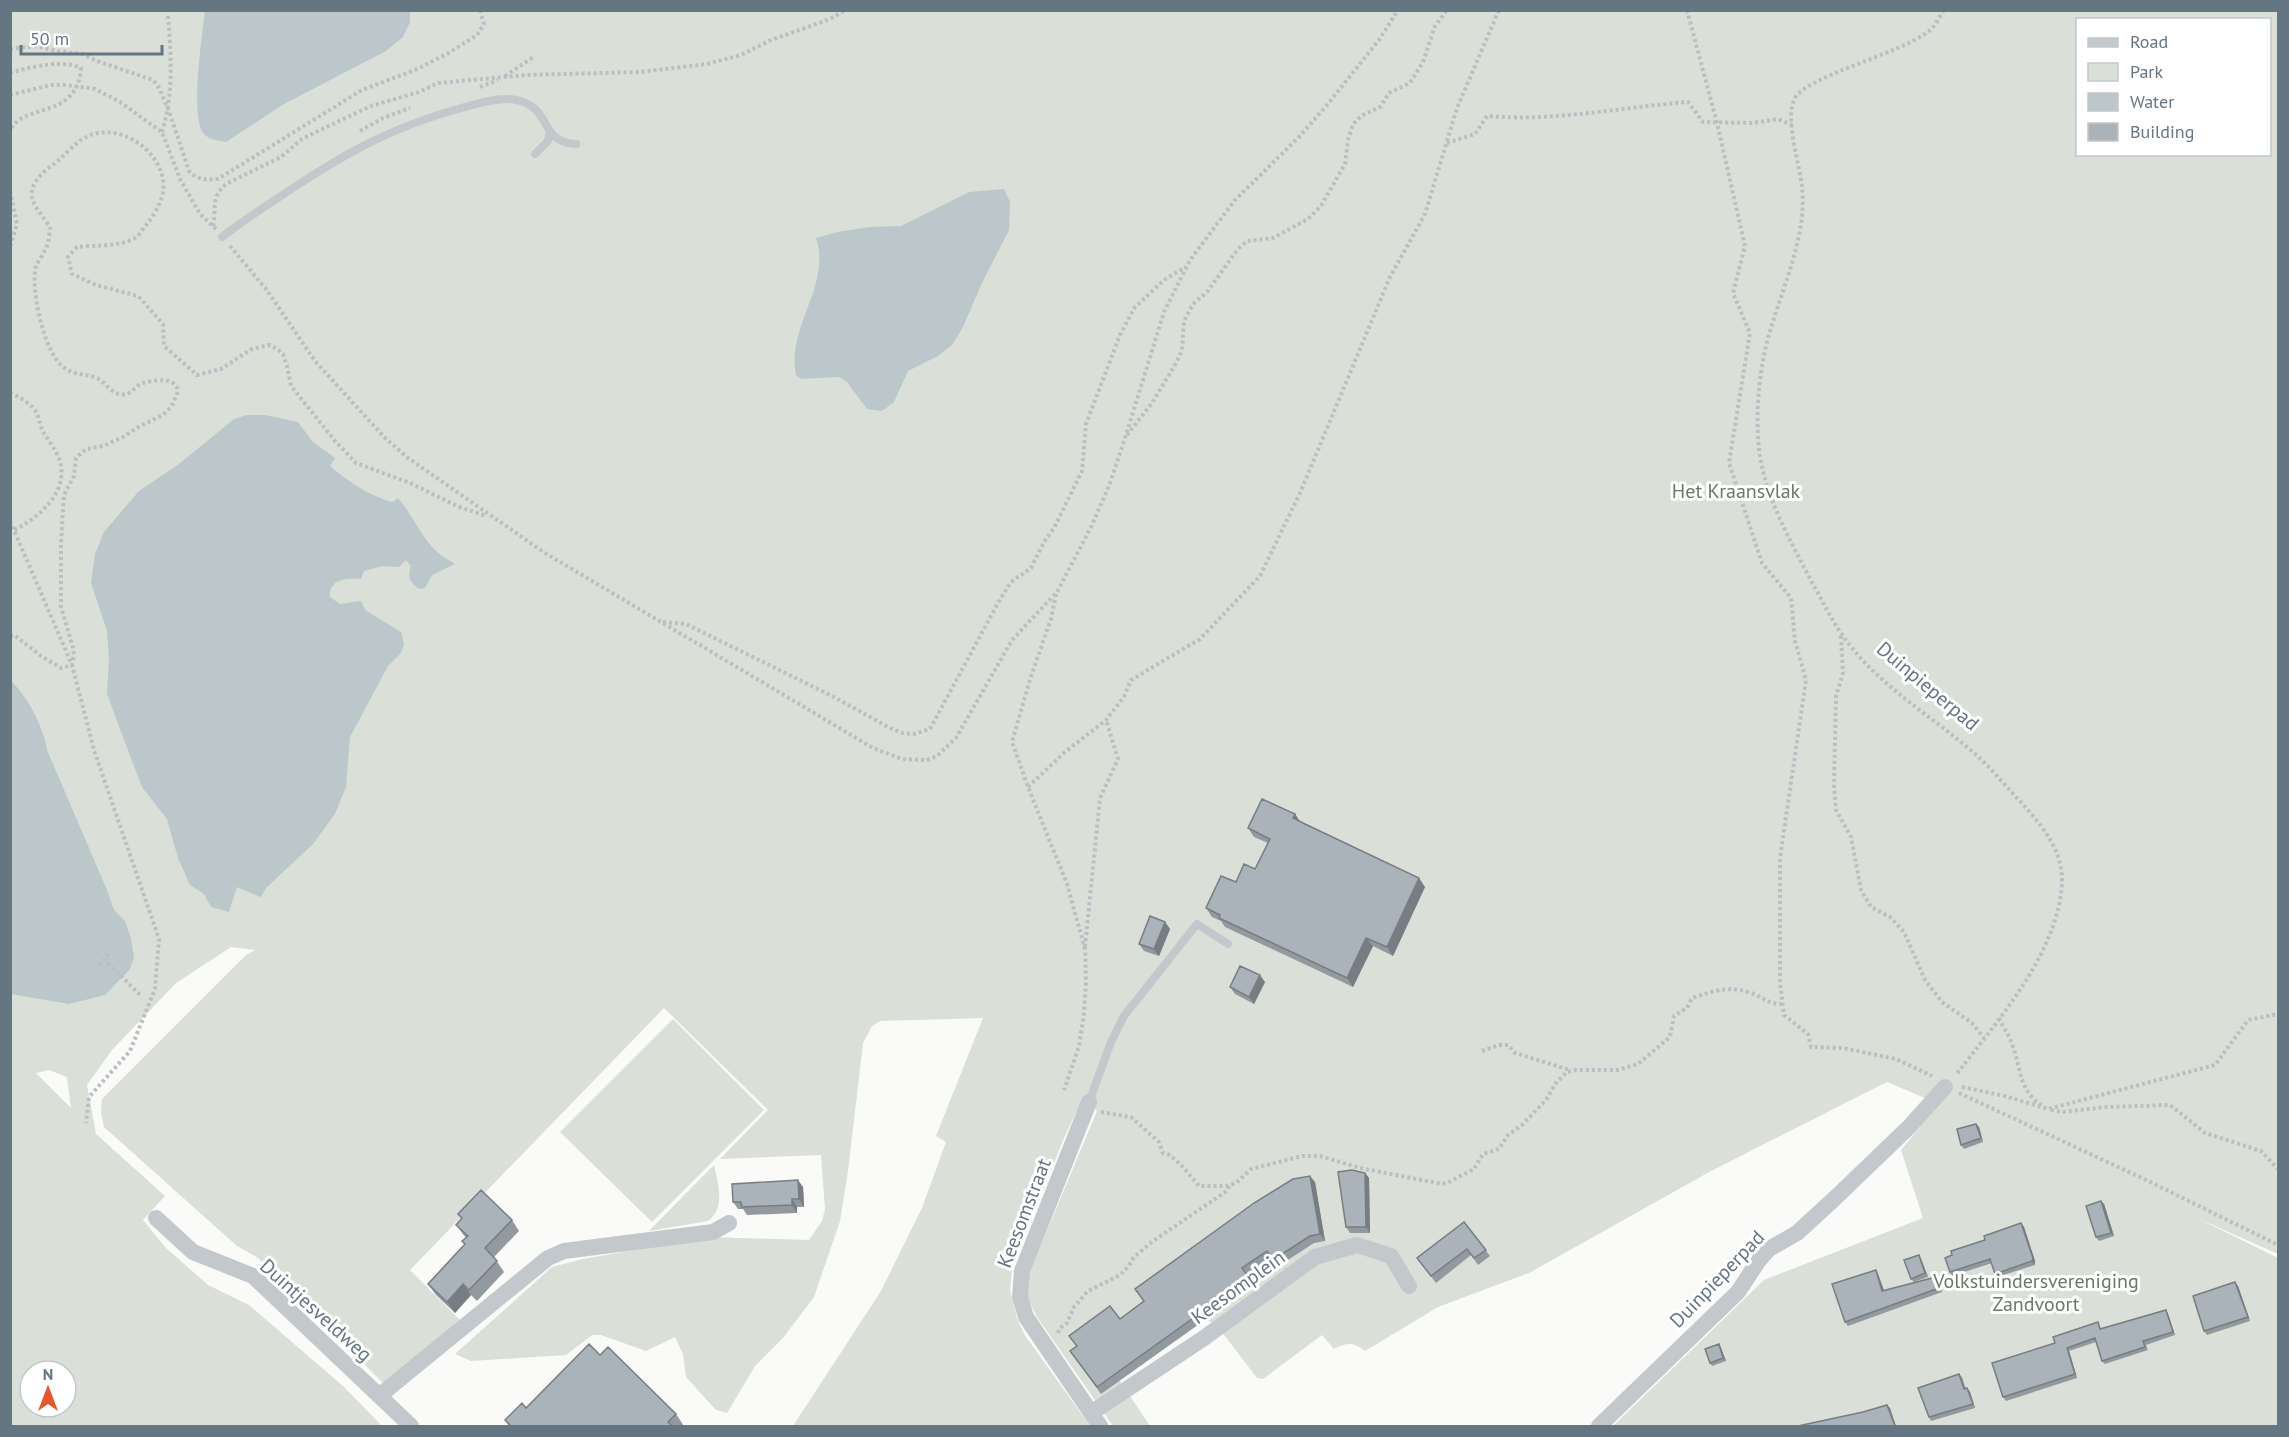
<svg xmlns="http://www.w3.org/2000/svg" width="2289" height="1437" viewBox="0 0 2289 1437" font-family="'PT Sans',sans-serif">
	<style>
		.green { fill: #dadfd7; fill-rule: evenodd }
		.water { fill: #bbc7cb }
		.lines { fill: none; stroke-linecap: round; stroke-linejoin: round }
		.path { stroke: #bbbfc2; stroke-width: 4; stroke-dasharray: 3 3; stroke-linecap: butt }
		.lane { stroke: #c3c8cc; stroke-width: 8 }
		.street { stroke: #c3c8cc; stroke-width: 16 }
		.wall { fill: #929a9f }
		.shaded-wall { fill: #777d82 }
		.building { fill: #aab3b9; stroke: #777d82; stroke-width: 1.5 }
		.labels { text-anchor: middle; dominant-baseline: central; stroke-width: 6; stroke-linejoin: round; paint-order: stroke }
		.park-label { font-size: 20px; fill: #687a64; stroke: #fff }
		.street-label { font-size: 20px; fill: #657683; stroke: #fff }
	</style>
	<rect width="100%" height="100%" fill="#fafaf8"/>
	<path class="green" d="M 10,11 L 2278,11 L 2278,1254 L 2197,1218 L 2278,1258 L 2278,1426 L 1613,1426 L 1764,1280 L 1923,1218 L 1901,1150 L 1939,1104 L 1887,1082 L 1711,1171 L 1529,1273 L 1438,1307 L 1365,1351 C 1354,1342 1347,1342 1334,1349 L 1322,1335 L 1263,1379 L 1257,1378 L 1215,1323 L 1179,1314 L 1108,1363 L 1150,1426 L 1113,1426 L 1037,1317 L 1028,1299 L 1028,1276 L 1097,1111 L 1094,1107 L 1077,1110 L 1064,1138 L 1012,1268 L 1010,1291 L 1017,1318 L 1024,1334 L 1090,1426 L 793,1426 L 881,1291 L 922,1208 L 946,1142 L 936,1136 L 983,1018 L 880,1021 L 872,1026 L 863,1043 L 848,1171 L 840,1221 L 814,1297 L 783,1338 L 755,1366 L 727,1413 L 716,1410 L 686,1377 L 683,1354 L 675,1337 L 646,1351 L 601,1335 L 592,1335 L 566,1355 L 471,1361 L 455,1354 L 552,1267 L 583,1259 L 708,1237 L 809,1240 L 822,1221 L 825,1209 L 821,1155 L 720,1159 L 768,1110 L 664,1008 L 410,1270 L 462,1322 L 384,1384 L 258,1258 L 237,1246 L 104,1127 L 101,1113 L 102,1099 L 246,955 L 255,950 L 231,947 L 176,983 L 112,1050 L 87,1085 L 96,1134 L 165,1196 L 143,1220 L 165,1247 L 208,1285 L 249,1305 L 344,1387 L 382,1426 L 11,1426 ZM 2078,20 L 2270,20 L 2270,154 L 2078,154 ZM 343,792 L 335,814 L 305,850 ZM 49,1070 L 67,1077 L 71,1108 L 36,1073 ZM 30,1371 L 66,1371 L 66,1407 L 30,1407 Z
		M 673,1019 L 764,1110 L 652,1222 L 560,1132 Z
		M 714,1165 C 718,1184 726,1207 708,1221 L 649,1231 Z"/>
	<path class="water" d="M 205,11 L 410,11 L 410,22 L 403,37 L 386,51 L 284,104 L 226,142 C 217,140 207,140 202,131 C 191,111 202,36 205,11 Z
		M 1004,189 L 1010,202 L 1009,230 L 982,283 L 962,329 L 952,345 L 938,356 L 908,371 L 894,402 L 882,411 L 867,409 L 847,382 L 839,377 L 801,379 L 796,375 C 786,326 832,286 816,238 L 837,232 L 870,227 L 901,226 L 969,192 Z
		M 247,415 L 265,415 L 298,422 L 313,442 L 335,458 L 330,466 C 349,482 369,496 393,502 L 398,498 C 412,514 420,535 435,550 C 441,556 449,560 455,564 L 432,575 L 425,588 L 419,589 C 410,582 407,578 411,566 L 406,560 L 399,567 L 382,566 L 364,571 L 361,579 C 347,578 329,578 330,597 L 340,604 L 361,601 L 365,610 L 401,632 L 404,644 L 401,653 L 388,666 L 350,737 L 346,787 L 335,814 L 313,844 L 266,888 L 261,897 L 237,887 L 229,912 L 211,907 L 204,894 L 190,885 L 178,858 L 167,819 L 142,787 L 132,761 L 107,694 L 109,660 L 107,631 L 91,583 L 95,554 L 104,532 L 139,491 L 179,464 L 234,419 Z
		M 10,680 C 27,695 44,728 47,750 L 107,890 L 114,910 L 125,921 L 131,938 L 134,958 L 130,969 L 105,995 L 69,1004 L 11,994 Z"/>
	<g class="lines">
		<path class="path" d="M 1687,10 L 1717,123 L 1745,246 L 1733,293 L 1750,333 L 1729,463 L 1762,563 L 1791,598 L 1795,641 L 1806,680 L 1780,858 L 1780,983 L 1784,1015 L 1808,1034 L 1811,1047 L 1843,1048 L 1896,1059 L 1932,1076
			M 1944,10 C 1939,17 1935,27 1929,31 C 1900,54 1809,75 1795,98 C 1784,117 1800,165 1802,188 C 1804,205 1802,223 1798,240 C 1790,276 1775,310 1766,346 C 1758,381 1755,421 1760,456 C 1767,500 1789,538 1809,577 C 1822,600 1833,624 1849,644 C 1881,686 1928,714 1967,747 C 1986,762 2001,781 2017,798 C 2039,822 2063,848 2062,883 C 2058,954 1997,1021 1956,1075
			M 10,49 L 36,46 L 57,51 L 83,54 L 97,61 L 153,80 L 159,88 L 169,111 L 189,171 C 198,180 206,180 218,179 L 362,90 L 415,70 L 447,54 L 477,35 L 484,24 L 480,10
			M 10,73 C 30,67 62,59 81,68 C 77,121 22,102 10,131
			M 505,76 L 535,56
			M 480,87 L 498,80
			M 10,95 L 51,85 L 66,85 L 95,89 L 120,102 L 162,132 L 180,179 L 200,214 L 216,229
			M 360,131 L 383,118 L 410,108
			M 162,132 C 174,93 171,55 168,15
			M 1447,143 L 1475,134 L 1487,116 C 1554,122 1622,107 1688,102 L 1703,122 L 1752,123 L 1778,119 L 1792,125
			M 10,191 L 17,224 L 10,247
			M 213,226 C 217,208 210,198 226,184 L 281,157 L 302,139 L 316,132 L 371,106 L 419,92 L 438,83 L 526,75 L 640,72 L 707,64 L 741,55 L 771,40 L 830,19 L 845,10
			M 230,246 L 266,289 L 315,361 L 384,437 L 408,458 L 545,553 L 873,748 L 902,759 L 927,760 L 937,756 L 956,738 L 1012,640 L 1057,592 L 1091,527 L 1109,486 L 1125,438 L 1164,312 L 1190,260 L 1235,200 L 1299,137 L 1327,105 L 1379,40 L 1398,10
			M 10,393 C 18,396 33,405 36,412 C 39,418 40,424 42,430 C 47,439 55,448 59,458 C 71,492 38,519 10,532
			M 1127,435 L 1152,403 L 1175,365 L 1182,350 L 1184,321 L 1193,304 L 1207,292 L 1238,249 L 1247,241 L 1273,238 L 1308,219 L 1321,206 L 1345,164 L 1348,140 L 1353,124 L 1361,116 L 1380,107 L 1389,93 L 1410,83 L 1423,62 L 1435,26 L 1447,10
			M 10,521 L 72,665 L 94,750 L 159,939 L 155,989 L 130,1051 L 89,1097 L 86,1123
			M 1056,594 L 1051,619 L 1031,676 L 1012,742 L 1028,787 L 1067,884 L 1085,949 L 1086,981 L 1084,1014 L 1079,1046 L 1064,1090
			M 663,622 L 686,624 L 696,629 L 834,697 L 890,728 L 902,733 L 914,734 L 930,729 L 999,601 L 1011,582 L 1031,568 L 1044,542 L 1054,528 L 1082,471 L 1086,424 L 1120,335 L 1135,307 L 1164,280 L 1185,267
			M 10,636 L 14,635 L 41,656 L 61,668 L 72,665 L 74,656 L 73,648 L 61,607 L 61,543 L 64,495 L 74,476 L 76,458 L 86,449 L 103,446 L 123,437 L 140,426 L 163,415 L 172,406 L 178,391 C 175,376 155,380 143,383 C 134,386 131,397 119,394 C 110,392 105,382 97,378 C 84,373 75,376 63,367 C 44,352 30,289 36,266 C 38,261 43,255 45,250 C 49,244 49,235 50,228 C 46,220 35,208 33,201 C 27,185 43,172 54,164 C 68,153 79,136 98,133 C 129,127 168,158 163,192 C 161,203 154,215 147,224 C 143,228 140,235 135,238 C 120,247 94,245 77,247 L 68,257 L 72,274 L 96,285 L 138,296 L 163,324 L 164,346 L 197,375 L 221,369 L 252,349 L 270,345 L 277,349 L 283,354 L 287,366 L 291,386 L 335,441 L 356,463 L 410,483 L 457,506 L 486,516
			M 1841,636 L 1843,673 L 1836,696 L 1834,786 L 1836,810 L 1851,837 L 1861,890 L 1871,907 L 1890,917 L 1904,932 L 1925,980 L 1942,1002 L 1972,1023 L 1984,1038
			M 1028,787 L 1064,753 L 1106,720 L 1124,697 L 1131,680 L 1200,639 L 1260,576 L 1300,493 L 1390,277 L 1425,214 L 1457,108 L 1499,10
			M 1085,947 L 1100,798 L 1118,759 L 1106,720
			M 108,954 L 104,959 L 142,997
			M 99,965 L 104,959
			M 1999,1018 C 2003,1027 2009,1035 2012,1044 C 2022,1070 2018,1091 2044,1107
			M 1482,1051 L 1499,1045 L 1508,1045 L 1515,1053 L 1570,1070
			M 1962,1087 L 2005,1096 L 2048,1109 L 2215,1065 L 2248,1020 L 2278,1014
			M 1959,1093 L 2142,1178 L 2278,1245
			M 2051,1110 L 2062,1112 L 2106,1107 L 2170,1105 L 2205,1133 L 2261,1151 L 2278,1169
			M 1101,1112 L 1131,1117 L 1159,1142 L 1163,1153 L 1170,1155 L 1183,1167 L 1199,1186 L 1227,1186 L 1236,1183 L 1251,1169 L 1302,1156 L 1320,1156 L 1360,1168 L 1442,1184 L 1449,1182 L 1474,1169 L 1483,1154 L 1499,1149 L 1508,1135 L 1522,1125 L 1546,1100 L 1556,1083 L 1567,1072 L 1576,1070 L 1618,1070 L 1638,1064 L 1670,1037 L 1674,1016 L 1687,1008 L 1692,998 C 1714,991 1728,985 1751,993 C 1763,997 1768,1004 1782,1004
			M 1058,1333 L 1060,1328 L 1067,1323 L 1074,1307 L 1088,1291 L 1120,1275 L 1128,1267 L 1134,1257 L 1153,1241 L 1227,1191 L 1229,1186"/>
		<path class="lane" d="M 535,154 L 548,141 L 550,131
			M 222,237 C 245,219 269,204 293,188 C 351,150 393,127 461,108 C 476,104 494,98 510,99 C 555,104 536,142 576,144
			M 1089,1102 L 1111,1042 L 1124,1016 L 1197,924 L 1228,944"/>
		<path class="street" d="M 1089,1102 L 1022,1271 L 1020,1297 L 1026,1317 L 1100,1426
			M 156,1218 L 193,1252 L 253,1276 L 411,1426
			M 379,1396 L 548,1258 L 564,1251 L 713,1232 L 729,1223
			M 1091,1413 L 1204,1338 L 1315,1257 L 1357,1245 L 1391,1256 L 1409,1286
			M 1599,1426 L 1738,1292 L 1759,1260 L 1769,1249 L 1797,1233 L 1833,1200 L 1909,1127 L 1945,1087"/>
	</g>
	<path class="wall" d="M 1295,814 L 1300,822 L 1425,887 L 1393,956 L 1373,946 L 1353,987 L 1225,927 L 1221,921 L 1212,917 L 1206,908 L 1236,882 L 1255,869 L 1268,843 L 1254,837 L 1248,828 Z
		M 1165,922 L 1170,929 L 1159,956 L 1144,951 L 1139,944 Z
		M 1265,982 L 1254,1004 L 1235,994 L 1230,987 Z
		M 1976,1124 L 1979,1127 L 1983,1142 L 1964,1149 L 1961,1145 Z
		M 1365,1173 L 1369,1178 L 1370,1233 L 1350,1233 L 1346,1227 Z
		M 1315,1182 L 1325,1241 L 1314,1243 L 1277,1267 L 1271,1258 L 1246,1274 L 1254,1285 L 1101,1394 L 1070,1351 L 1120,1319 Z
		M 803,1187 L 804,1207 L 797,1207 L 797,1213 L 747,1215 L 743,1209 L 738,1209 L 733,1202 Z
		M 2101,1201 L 2104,1204 L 2114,1236 L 2099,1241 L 2096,1237 Z
		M 458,1214 L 512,1220 L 519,1231 L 494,1257 L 504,1272 L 477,1301 L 471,1295 L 455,1313 L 436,1295 L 428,1284 L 465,1245 L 462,1241 L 466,1238 L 456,1225 L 462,1219 Z
		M 1464,1222 L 1490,1256 L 1478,1265 L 1471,1255 L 1436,1283 L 1417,1258 Z
		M 2021,1223 L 2024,1227 L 2035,1261 L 2035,1265 L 1997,1277 L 1995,1274 L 1992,1263 L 1952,1276 L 1950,1272 L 1985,1240 Z
		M 1919,1255 L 1921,1259 L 1928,1277 L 1914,1282 L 1911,1279 Z
		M 1876,1270 L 1878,1274 L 1884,1290 L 1939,1281 L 1942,1292 L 1848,1326 L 1845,1322 Z
		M 2238,1286 L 2250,1321 L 2207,1335 L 2204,1331 Z
		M 2166,1310 L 2168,1314 L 2175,1335 L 2146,1345 L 2148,1350 L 2105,1364 L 2102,1361 L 2096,1342 L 2069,1351 L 2077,1378 L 2006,1401 L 2003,1397 L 2055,1343 L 2098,1322 L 2101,1329 Z
		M 1721,1348 L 1726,1361 L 1712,1366 L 1710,1363 Z
		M 600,1355 L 676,1414 L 684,1426 L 509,1426 L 505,1420 L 526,1408 Z
		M 1959,1374 L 1962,1377 L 1966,1389 L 1970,1392 L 1975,1408 L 1931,1421 L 1929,1417 Z"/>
	<path class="shaded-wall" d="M 1295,814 L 1301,823 L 1293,818 Z
		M 1419,878 L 1425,887 L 1393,956 L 1387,947 Z
		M 1165,922 L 1170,929 L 1159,956 L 1154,949 Z
		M 1366,938 L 1373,946 L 1353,987 L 1347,978 Z
		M 1260,975 L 1265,982 L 1254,1004 L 1249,997 Z
		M 1976,1124 L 1979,1127 L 1983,1142 L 1981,1138 Z
		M 1365,1173 L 1369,1178 L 1370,1233 L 1366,1227 Z
		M 1310,1176 L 1315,1182 L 1325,1241 L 1320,1234 Z
		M 798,1180 L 803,1187 L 804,1207 L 799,1199 Z
		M 792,1199 L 797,1207 L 797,1213 L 792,1205 Z
		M 2101,1201 L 2104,1204 L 2114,1236 L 2111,1233 Z
		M 2021,1223 L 2024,1227 L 2035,1261 L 2035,1265 L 2032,1261 Z
		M 1919,1255 L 1921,1259 L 1928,1277 L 1925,1273 Z
		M 1876,1270 L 1878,1274 L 1885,1294 L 1882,1291 Z
		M 1936,1277 L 1939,1281 L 1942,1292 L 1939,1288 Z
		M 2235,1282 L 2238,1286 L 2250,1321 L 2248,1317 Z
		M 463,1284 L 471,1295 L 455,1313 L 447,1302 Z
		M 2166,1310 L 2168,1314 L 2175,1335 L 2173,1332 Z
		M 1719,1344 L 1721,1348 L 1726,1361 L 1723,1358 Z
		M 2067,1348 L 2069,1351 L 2077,1378 L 2075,1374 Z
		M 1967,1388 L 1970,1392 L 1975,1408 L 1973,1404 Z
		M 1887,1405 L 1890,1408 L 1896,1426 L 1895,1426 Z"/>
	<path class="building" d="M 1262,799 L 1295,814 L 1293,818 L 1305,824 L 1419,878 L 1387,947 L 1366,938 L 1347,978 L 1219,918 L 1220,915 L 1206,908 L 1221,876 L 1236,882 L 1244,864 L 1255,869 L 1270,839 L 1248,828 Z
		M 1150,916 L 1165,922 L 1154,949 L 1139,944 Z
		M 1240,966 L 1260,975 L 1249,997 L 1230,987 Z
		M 1976,1124 L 1981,1138 L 1961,1145 L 1957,1129 Z
		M 1352,1170 L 1365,1173 L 1366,1227 L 1346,1227 L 1338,1172 Z
		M 1310,1176 L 1320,1234 L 1310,1236 L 1273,1260 L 1267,1251 L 1242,1268 L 1249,1278 L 1097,1387 L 1070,1351 L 1077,1346 L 1069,1336 L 1110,1306 L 1120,1319 L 1144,1301 L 1135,1289 L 1254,1203 L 1293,1179 Z
		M 798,1180 L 799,1199 L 792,1199 L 792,1205 L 742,1207 L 741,1202 L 733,1202 L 732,1184 Z
		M 481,1190 L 512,1220 L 485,1248 L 497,1261 L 469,1290 L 463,1284 L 447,1302 L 428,1284 L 465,1244 L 462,1241 L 468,1236 L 456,1225 L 462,1218 L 458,1214 Z
		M 2101,1201 L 2111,1233 L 2096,1237 L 2086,1206 Z
		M 1464,1222 L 1486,1250 L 1474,1258 L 1467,1249 L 1431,1276 L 1417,1258 Z
		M 2021,1223 L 2033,1258 L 2032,1261 L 1995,1274 L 1990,1259 L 1950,1272 L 1945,1258 L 1952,1255 L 1951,1251 L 1985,1240 L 1984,1236 Z
		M 1919,1255 L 1925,1273 L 1911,1279 L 1904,1260 Z
		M 1876,1270 L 1882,1291 L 1936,1277 L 1939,1288 L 1845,1322 L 1832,1284 Z
		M 2235,1282 L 2248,1317 L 2204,1331 L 2193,1296 Z
		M 2166,1310 L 2173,1332 L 2143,1341 L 2145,1347 L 2102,1361 L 2095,1338 L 2067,1348 L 2075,1374 L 2003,1397 L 1992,1363 L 2055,1343 L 2053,1337 L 2098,1322 L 2100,1329 Z
		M 589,1344 L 600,1355 L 608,1347 L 676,1414 L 668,1422 L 672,1426 L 511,1426 L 505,1420 L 522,1403 L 526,1408 Z
		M 1719,1344 L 1723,1358 L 1710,1363 L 1705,1349 Z
		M 1959,1374 L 1964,1389 L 1967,1388 L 1973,1404 L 1929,1417 L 1918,1388 Z
		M 1887,1405 L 1895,1426 L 1798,1426 L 1863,1412 Z"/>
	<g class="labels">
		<g class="park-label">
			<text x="1736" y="491">Het Kraansvlak</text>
			<text x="2036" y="1281">Volkstuindersvereniging<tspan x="2036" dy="23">Zandvoort</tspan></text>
		</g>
		<g class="street-label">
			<text transform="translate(1928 686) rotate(40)">Duinpieperpad</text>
			<text transform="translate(1024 1213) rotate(-69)">Keesomstraat</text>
			<text transform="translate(1717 1279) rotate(-46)">Duinpieperpad</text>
			<text transform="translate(1238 1287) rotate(-36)">Keesomplein</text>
			<text transform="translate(316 1310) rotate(42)">Duintjesveldweg</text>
		</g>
	</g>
	<rect width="2289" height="1437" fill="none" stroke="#657683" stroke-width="24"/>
	<rect x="2076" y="18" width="195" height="138" fill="#ffffff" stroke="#c1c8cd" stroke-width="1.5"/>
	<rect x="2088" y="38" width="30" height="9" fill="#c3c8cc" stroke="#c1c8cd" stroke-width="1.5"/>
	<text x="2130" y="48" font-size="18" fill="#657683">Road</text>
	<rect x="2088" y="63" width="30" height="18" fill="#dadfd7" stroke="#c1c8cd" stroke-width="1.5"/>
	<text x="2130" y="78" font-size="18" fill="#657683">Park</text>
	<rect x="2088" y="93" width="30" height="18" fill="#bbc7cb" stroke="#c1c8cd" stroke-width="1.5"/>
	<text x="2130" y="108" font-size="18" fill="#657683">Water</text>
	<rect x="2088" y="123" width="30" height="18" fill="#aab3b9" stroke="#c1c8cd" stroke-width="1.5"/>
	<text x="2130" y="138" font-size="18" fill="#657683">Building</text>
	<g transform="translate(48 1389)"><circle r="28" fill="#ffffff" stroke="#c1c8cd" stroke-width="1.5"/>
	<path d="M0-4.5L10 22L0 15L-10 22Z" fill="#e4572e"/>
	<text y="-9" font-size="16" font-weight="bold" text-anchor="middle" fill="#657683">N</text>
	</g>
	<path d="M21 45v9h141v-9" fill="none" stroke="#657683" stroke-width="3"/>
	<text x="30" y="45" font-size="18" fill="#657683" stroke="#ffffff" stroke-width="4.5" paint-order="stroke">50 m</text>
</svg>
